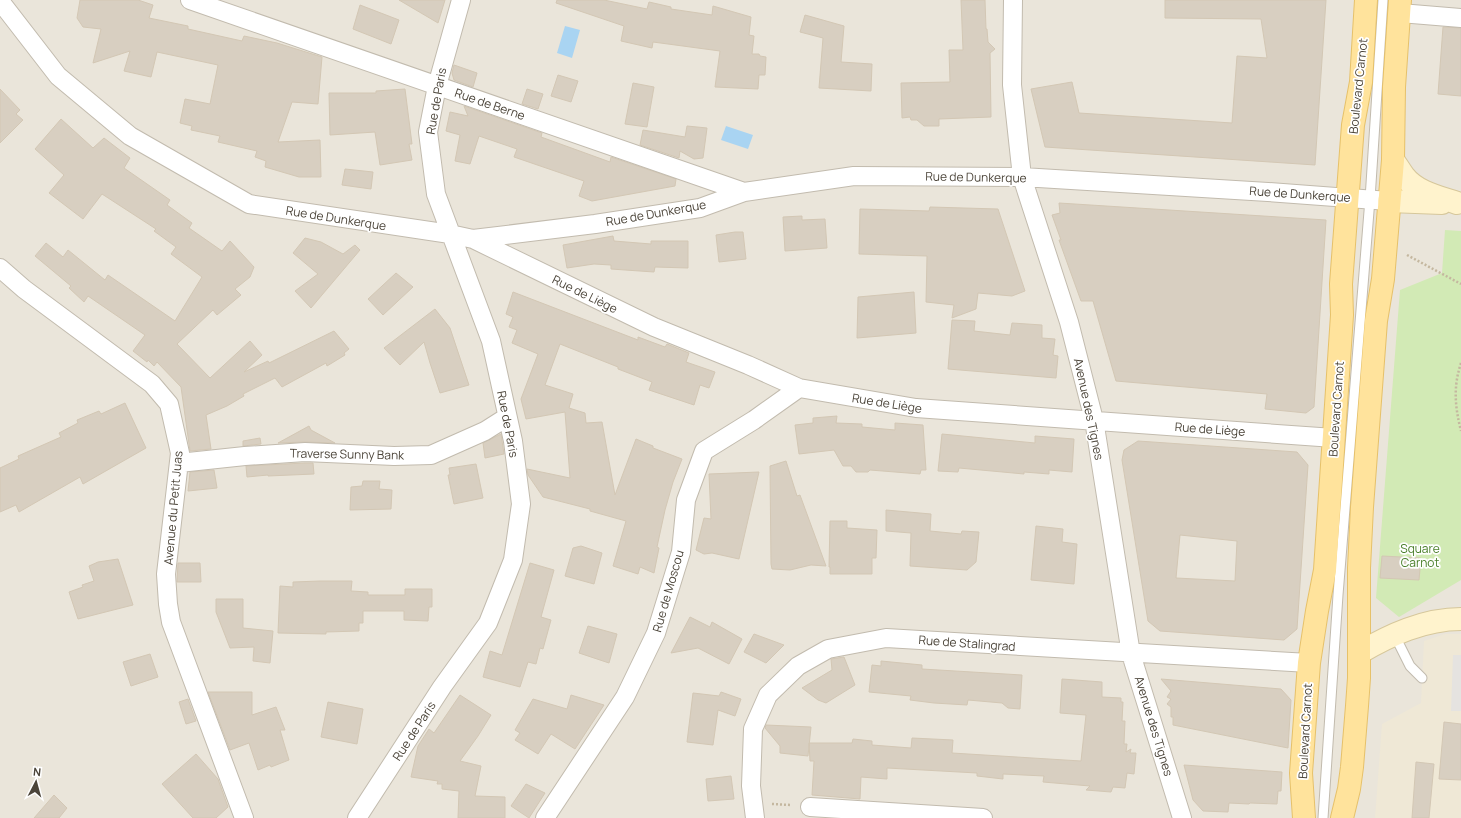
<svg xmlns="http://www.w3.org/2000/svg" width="1461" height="818" viewBox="0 0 1461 818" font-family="Manrope,sans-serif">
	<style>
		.residential { fill: #eae5da }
		.education { fill: #efe8d6 }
		.green { fill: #d2eab5 }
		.parking { fill: #e5e3e0 }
		.water { fill: #a9d4f2 }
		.building { fill: #d8cfc1; stroke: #d3c7b4; fill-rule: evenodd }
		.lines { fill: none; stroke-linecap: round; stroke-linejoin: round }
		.lane-casing { stroke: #c2bbae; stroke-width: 11 }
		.street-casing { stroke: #c2bbae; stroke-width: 20 }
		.secondary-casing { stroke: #d6c79b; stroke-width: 24 }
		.primary-casing { stroke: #e6c16a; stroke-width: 24 }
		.path { stroke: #c4b79f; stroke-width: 2.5; stroke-dasharray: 2 2; stroke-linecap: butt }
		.lane { stroke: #fff; stroke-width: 9 }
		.street { stroke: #fff; stroke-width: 18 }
		.secondary { stroke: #fff3cd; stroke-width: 22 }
		.primary { stroke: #ffe39c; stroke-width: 22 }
		.labels { text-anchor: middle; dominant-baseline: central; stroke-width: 3.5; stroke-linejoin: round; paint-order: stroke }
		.street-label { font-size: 12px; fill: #4b4439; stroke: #fff }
		.park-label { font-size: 12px; fill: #4a7f2a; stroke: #fff }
	</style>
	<rect width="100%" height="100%" fill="#f6f3ec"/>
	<path class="residential" d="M 0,0 L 1461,0 L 1461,818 L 0,818 Z"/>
	<path class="education" d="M 1445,634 L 1461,634 L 1461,818 L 1375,818 L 1382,724 L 1421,703 L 1424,641 Z"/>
	<path class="green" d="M 1445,230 L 1461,231 L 1461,580 L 1399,617 L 1376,598 L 1400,290 L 1442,273 Z"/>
	<path class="parking" d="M 1453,655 L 1461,655 L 1461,711 L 1451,711 Z"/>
	<path class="water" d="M 565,26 L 580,30 L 572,58 L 557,53 Z
		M 726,126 L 753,135 L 748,149 L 721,140 Z"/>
	<path class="building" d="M 80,0 L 138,0 L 153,5 L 149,18 L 188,26 L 188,29 L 242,41 L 244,36 L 277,43 L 322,57 L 318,104 L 292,102 L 278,142 L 320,140 L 321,177 L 299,177 L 265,167 L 266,161 L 255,157 L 257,151 L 218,142 L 220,136 L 191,130 L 192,126 L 180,123 L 185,99 L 210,104 L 218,65 L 157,52 L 151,77 L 124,71 L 130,51 L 93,63 L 101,29 L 83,27 L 77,18 Z
		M 399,0 L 445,0 L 438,23 Z
		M 557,0 L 604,0 L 647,9 L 649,2 L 671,7 L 671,9 L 712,15 L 713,6 L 751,17 L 749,35 L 754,36 L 752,54 L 759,54 L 760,56 L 766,57 L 765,75 L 759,75 L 758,89 L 715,87 L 720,51 L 653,42 L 652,48 L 621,41 L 624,26 L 556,3 Z
		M 961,0 L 985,0 L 986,29 L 987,29 L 988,42 L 995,49 L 990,53 L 991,117 L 939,119 L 939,126 L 924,126 L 917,120 L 911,120 L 910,117 L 902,118 L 901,83 L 950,82 L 949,50 L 963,50 Z
		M 1165,0 L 1326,0 L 1315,165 L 1045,147 L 1031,89 L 1072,82 L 1079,113 L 1232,123 L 1237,56 L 1267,58 L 1261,19 L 1165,18 Z
		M 360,5 L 399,20 L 391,44 L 353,29 Z
		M 805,15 L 844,26 L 841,62 L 872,64 L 871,91 L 819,88 L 823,38 L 800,32 Z
		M 1443,27 L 1461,28 L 1461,96 L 1438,94 Z
		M 454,65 L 477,73 L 473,87 L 454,80 L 452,73 Z
		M 558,75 L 578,81 L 571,102 L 551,96 Z
		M 633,83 L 654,87 L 647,127 L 625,124 Z
		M 0,89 L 20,110 L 16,114 L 23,120 L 0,143 Z
		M 405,89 L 412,144 L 409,144 L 412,160 L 380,165 L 375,132 L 330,135 L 329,93 L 376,93 L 376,91 Z
		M 527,89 L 543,94 L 538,109 L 522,104 Z
		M 464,106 L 542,133 L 541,137 L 610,162 L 611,157 L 676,179 L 675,186 L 592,201 L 579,196 L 584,181 L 514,157 L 517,149 L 479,136 L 470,164 L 455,161 L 460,135 L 446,131 L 450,112 L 468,116 Z
		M 61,119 L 93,148 L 104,138 L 130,158 L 124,168 L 170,200 L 167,205 L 192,223 L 189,228 L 222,251 L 230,241 L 254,267 L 250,277 L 235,289 L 241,295 L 217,315 L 213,310 L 177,344 L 210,378 L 250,341 L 262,355 L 244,372 L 268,361 L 269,363 L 334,331 L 349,349 L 344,353 L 345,355 L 327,366 L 326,363 L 282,387 L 275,378 L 243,394 L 244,396 L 227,406 L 206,415 L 211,449 L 190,451 L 181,387 L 157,362 L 154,366 L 148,360 L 147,362 L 133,351 L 145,335 L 88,296 L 84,302 L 69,288 L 71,286 L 35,256 L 46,243 L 63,257 L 68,250 L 105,280 L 108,275 L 175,321 L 202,277 L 171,254 L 176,247 L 154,231 L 156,229 L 102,194 L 83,219 L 49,193 L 64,175 L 35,149 Z
		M 687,126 L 707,128 L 703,158 L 694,159 L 680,151 L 679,158 L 640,145 L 643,130 L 685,137 Z
		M 345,169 L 373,172 L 371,189 L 342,185 Z
		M 1059,203 L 1326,220 L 1314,407 L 1306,413 L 1265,409 L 1267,394 L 1116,381 L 1093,301 L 1081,301 L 1059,240 L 1061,240 L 1052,215 L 1060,213 Z
		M 930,207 L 998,209 L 1025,291 L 1012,296 L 978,293 L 976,309 L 952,318 L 954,305 L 926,302 L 927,256 L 859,254 L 860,209 L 929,211 Z
		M 802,216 L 802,220 L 825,219 L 827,248 L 785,251 L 783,217 Z
		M 735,232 L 743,232 L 746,259 L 719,262 L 716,235 Z
		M 613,236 L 614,241 L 651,244 L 651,241 L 688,241 L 688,268 L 655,267 L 654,272 L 611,269 L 611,265 L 594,264 L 567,268 L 563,245 Z
		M 305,238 L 321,242 L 343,254 L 355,245 L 360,250 L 311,308 L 295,291 L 318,274 L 293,253 Z
		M 396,273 L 413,287 L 383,315 L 368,299 Z
		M 513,292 L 638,340 L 638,337 L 665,347 L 667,344 L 689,353 L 686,362 L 715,372 L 709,388 L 700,385 L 694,405 L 649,390 L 652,382 L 618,369 L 618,367 L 560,344 L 545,385 L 573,394 L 569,408 L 585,413 L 586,423 L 602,422 L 615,495 L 636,439 L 653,446 L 653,448 L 682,459 L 673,482 L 665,510 L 657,547 L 659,548 L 654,573 L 640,567 L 638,574 L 613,566 L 626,521 L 590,511 L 590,509 L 543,497 L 528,475 L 527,469 L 570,478 L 565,412 L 526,419 L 521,399 L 538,354 L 512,343 L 517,330 L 509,327 L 513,317 L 506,314 Z
		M 914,292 L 916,333 L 857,338 L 858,297 Z
		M 435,309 L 450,328 L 469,385 L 440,393 L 430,363 L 424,342 L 400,365 L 384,348 Z
		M 952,320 L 975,321 L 974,331 L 1010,335 L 1012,323 L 1042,325 L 1042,338 L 1055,339 L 1053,355 L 1058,356 L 1056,378 L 948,369 Z
		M 125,403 L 146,448 L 83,484 L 80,477 L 19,512 L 16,505 L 0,512 L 0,468 L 19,459 L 18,456 L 61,437 L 59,433 L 78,423 L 77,420 L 99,411 L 101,414 Z
		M 837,416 L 836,423 L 862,424 L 862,427 L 895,430 L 895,423 L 923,425 L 926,470 L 921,470 L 920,474 L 870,470 L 868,472 L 856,472 L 851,466 L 843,466 L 834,450 L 799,454 L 795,425 L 813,423 L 813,418 Z
		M 309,426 L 311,430 L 335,443 L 305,442 L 278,443 Z
		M 501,434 L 504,454 L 485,458 L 483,443 Z
		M 942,434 L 1035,443 L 1035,436 L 1074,439 L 1072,472 L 1049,470 L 1049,474 L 1024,472 L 1024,474 L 959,468 L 958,472 L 938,471 Z
		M 260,438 L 261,444 L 243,446 L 243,441 Z
		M 1138,441 L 1297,452 L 1308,465 L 1297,629 L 1284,640 L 1160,631 L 1148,621 L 1122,460 L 1124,450 ZM 1180,535 L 1237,541 L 1235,581 L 1176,578 Z
		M 786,461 L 797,496 L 800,495 L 826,566 L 811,565 L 790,570 L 772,569 L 771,564 L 770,466 Z
		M 305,463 L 313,463 L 314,474 L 268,476 L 268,475 L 247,477 L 246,466 Z
		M 476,464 L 483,498 L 454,504 L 448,475 L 450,475 L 449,468 Z
		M 214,470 L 217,488 L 188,491 L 190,472 Z
		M 759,472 L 739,559 L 712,553 L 704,554 L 696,550 L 704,518 L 711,519 L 709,474 Z
		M 363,481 L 380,481 L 379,489 L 392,490 L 391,509 L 350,510 L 351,487 L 362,486 Z
		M 886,510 L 931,514 L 930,531 L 961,534 L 962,531 L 979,532 L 976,562 L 967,570 L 910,566 L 911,533 L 886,531 Z
		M 830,521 L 847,521 L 847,528 L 877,530 L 876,558 L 872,558 L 872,574 L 830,574 L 830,567 L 829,567 Z
		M 1036,526 L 1063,529 L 1062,542 L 1077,544 L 1074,584 L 1031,580 Z
		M 581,546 L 602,553 L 594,584 L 565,576 L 573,548 Z
		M 1382,556 L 1421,558 L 1419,580 L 1380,578 Z
		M 118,559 L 133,605 L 78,619 L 69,592 L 83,587 L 82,585 L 94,581 L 89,566 L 98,562 Z
		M 178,563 L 200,563 L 201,582 L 177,582 Z
		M 530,563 L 554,570 L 541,617 L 551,620 L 543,649 L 540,648 L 536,664 L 528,662 L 520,687 L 483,677 L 490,651 L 502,655 Z
		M 320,581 L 352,581 L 351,591 L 368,592 L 368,595 L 405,595 L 405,589 L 432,589 L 432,607 L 429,607 L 428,621 L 404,620 L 404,611 L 363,611 L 363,623 L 359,623 L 359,631 L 326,632 L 326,634 L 278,633 L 280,586 L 293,587 L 293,582 Z
		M 216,599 L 243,599 L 243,628 L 273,631 L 270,663 L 253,661 L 254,647 L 230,648 L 216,612 Z
		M 690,617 L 710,627 L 712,622 L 742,639 L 729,664 L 698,648 L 671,653 Z
		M 588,626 L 617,634 L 609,663 L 579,653 Z
		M 754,634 L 784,645 L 766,663 L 744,652 Z
		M 150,654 L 158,677 L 131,686 L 123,662 Z
		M 844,657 L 855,685 L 826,703 L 818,700 L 802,688 L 832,670 L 831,659 Z
		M 881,661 L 922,665 L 922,669 L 1022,675 L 1020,709 L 1008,708 L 1002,703 L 968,700 L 967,705 L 934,703 L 910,700 L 911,696 L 869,692 L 872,665 L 881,666 Z
		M 1062,679 L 1102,682 L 1102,697 L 1121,698 L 1121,702 L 1123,702 L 1122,721 L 1125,721 L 1124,744 L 1127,744 L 1126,752 L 1131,749 L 1130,753 L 1136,753 L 1134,774 L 1127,773 L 1125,788 L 1113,787 L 1111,792 L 1086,790 L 1090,786 L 1043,782 L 1044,776 L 1003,774 L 1003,779 L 977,776 L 977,773 L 887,768 L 887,779 L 861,777 L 860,799 L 812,795 L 814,761 L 810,761 L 809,743 L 852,743 L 853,739 L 872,741 L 872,745 L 911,748 L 912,738 L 953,740 L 952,753 L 1081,761 L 1086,715 L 1060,713 Z
		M 1161,679 L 1281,689 L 1291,700 L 1288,748 L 1173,725 L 1173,717 L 1171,717 L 1171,707 L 1167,704 L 1171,699 L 1167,697 L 1171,691 Z
		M 208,692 L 252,692 L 252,715 L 276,707 L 285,730 L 280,730 L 289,760 L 271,767 L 270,765 L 258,770 L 249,743 L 230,750 Z
		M 721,692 L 741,699 L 735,716 L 718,710 L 713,745 L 687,742 L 693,693 L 719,696 Z
		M 460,695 L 491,715 L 478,736 L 460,761 L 481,766 L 475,796 L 505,797 L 505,818 L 458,818 L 459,791 L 442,789 L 442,784 L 437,784 L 438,781 L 411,777 L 418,746 L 429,729 L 434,733 Z
		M 571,695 L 604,705 L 575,749 L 551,734 L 538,754 L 515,740 L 520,733 L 515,730 L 533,699 L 567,709 Z
		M 188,699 L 196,721 L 186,724 L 179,702 Z
		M 328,702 L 363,709 L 357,744 L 321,737 Z
		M 1444,722 L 1461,724 L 1461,780 L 1439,779 Z
		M 766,725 L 811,727 L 808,756 L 780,753 L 780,746 L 765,728 Z
		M 196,754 L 218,779 L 228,807 L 216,818 L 193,818 L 162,784 Z
		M 1416,762 L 1434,764 L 1429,818 L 1412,818 Z
		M 1184,765 L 1282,772 L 1281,791 L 1278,791 L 1277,804 L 1250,803 L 1249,804 L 1229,803 L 1228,812 L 1203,811 L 1193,800 Z
		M 731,776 L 734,799 L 708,801 L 706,779 Z
		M 526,784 L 545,793 L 529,818 L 511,806 Z
		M 54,795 L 67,808 L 59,818 L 34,818 Z"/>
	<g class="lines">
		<defs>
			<path id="lane" d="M 1394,634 L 1410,666 L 1422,678
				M 1323,818 L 1338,595 L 1370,199 L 1383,0"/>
			<path id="street" d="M 190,0 L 744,192
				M 1013,0 L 1012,85 L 1022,177 L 1069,322 L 1094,420 L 1131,654 L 1182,818
				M 0,1 L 58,76 L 130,136 L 249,204 L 450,234 L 473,239 L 595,224 L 700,208 L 744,192 L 854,176 L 1022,177 L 1268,192 L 1389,201
				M 1400,13 L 1461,18
				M 473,239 L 654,327 L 748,365 L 799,388 L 916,408 L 1334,438
				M 0,268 L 24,289 L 152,384 L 169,404 L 180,453 L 166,574 L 168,604 L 171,622 L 244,818
				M 179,463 L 245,456 L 305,452 L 394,456 L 431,455 L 485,431 L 507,417
				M 810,807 L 983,818
				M 357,818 L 442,687 L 488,623 L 513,560 L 521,504 L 513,441 L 491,341 L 436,194 L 428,132 L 437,86 L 461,0
				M 545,818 L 625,697 L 656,633 L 681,552 L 686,500 L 704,451 L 754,420 L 799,388
				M 755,818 L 751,786 L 753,729 L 768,695 L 798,666 L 828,649 L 886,638 L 1309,663"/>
			<path id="secondary" d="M 1393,160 C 1397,165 1400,171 1404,176 C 1416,192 1439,197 1457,203
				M 1389,201 L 1442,203
				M 1359,653 C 1390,635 1424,619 1461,619"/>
			<path id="primary" d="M 1304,818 L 1301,773 L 1309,663 L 1317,611 L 1325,570 L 1342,315 L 1341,284 L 1353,125 L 1361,82 L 1366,0
				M 1342,818 L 1349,789 L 1352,767 L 1357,706 L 1359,678 L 1359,568 L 1362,507 L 1376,321 L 1383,279 L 1393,160 L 1394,87 L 1400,0"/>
		</defs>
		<use href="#lane" class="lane-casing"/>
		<use href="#street" class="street-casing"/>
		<use href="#secondary" class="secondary-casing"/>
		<use href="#primary" class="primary-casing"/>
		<path class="path" d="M 1407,255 L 1461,284
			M 1461,363 C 1453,387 1455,407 1461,431
			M 772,804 L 791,805"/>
		<use href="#lane" class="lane"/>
		<use href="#street" class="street"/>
		<use href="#secondary" class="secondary"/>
		<use href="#primary" class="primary"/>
	</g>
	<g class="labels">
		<g class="street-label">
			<text transform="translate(1358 86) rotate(-84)">Boulevard Carnot</text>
			<text transform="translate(436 101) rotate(-80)">Rue de Paris</text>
			<text transform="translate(490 104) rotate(19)">Rue de Berne</text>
			<text transform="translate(976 177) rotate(1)">Rue de Dunkerque</text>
			<text transform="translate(1300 194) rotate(4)">Rue de Dunkerque</text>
			<text transform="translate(656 213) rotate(-10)">Rue de Dunkerque</text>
			<text transform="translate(336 218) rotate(9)">Rue de Dunkerque</text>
			<text transform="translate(585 294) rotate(26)">Rue de Liège</text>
			<text transform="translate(887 403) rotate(9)">Rue de Liège</text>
			<text transform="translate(1089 409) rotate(78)">Avenue des Tignes</text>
			<text transform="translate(1336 409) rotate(-86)">Boulevard Carnot</text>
			<text transform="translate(508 424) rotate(79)">Rue de Paris</text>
			<text transform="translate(1210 429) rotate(4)">Rue de Liège</text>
			<text transform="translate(347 454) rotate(1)">Traverse Sunny Bank</text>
			<text transform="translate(173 508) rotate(-85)">Avenue du Petit Juas</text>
			<text transform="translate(668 591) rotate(-74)">Rue de Moscou</text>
			<text transform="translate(967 643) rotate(4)">Rue de Stalingrad</text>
			<text transform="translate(1154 726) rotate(73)">Avenue des Tignes</text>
			<text transform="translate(414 731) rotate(-57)">Rue de Paris</text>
			<text transform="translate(1305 731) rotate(-87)">Boulevard Carnot</text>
		</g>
		<g class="park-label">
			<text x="1420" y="548">Square<tspan x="1420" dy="14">Carnot</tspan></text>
		</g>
	</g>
	<g transform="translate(36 782) rotate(6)" stroke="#ffffff" stroke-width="3" paint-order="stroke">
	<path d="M0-3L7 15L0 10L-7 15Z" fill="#4b4439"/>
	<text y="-6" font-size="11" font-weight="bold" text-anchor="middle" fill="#4b4439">N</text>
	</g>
</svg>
